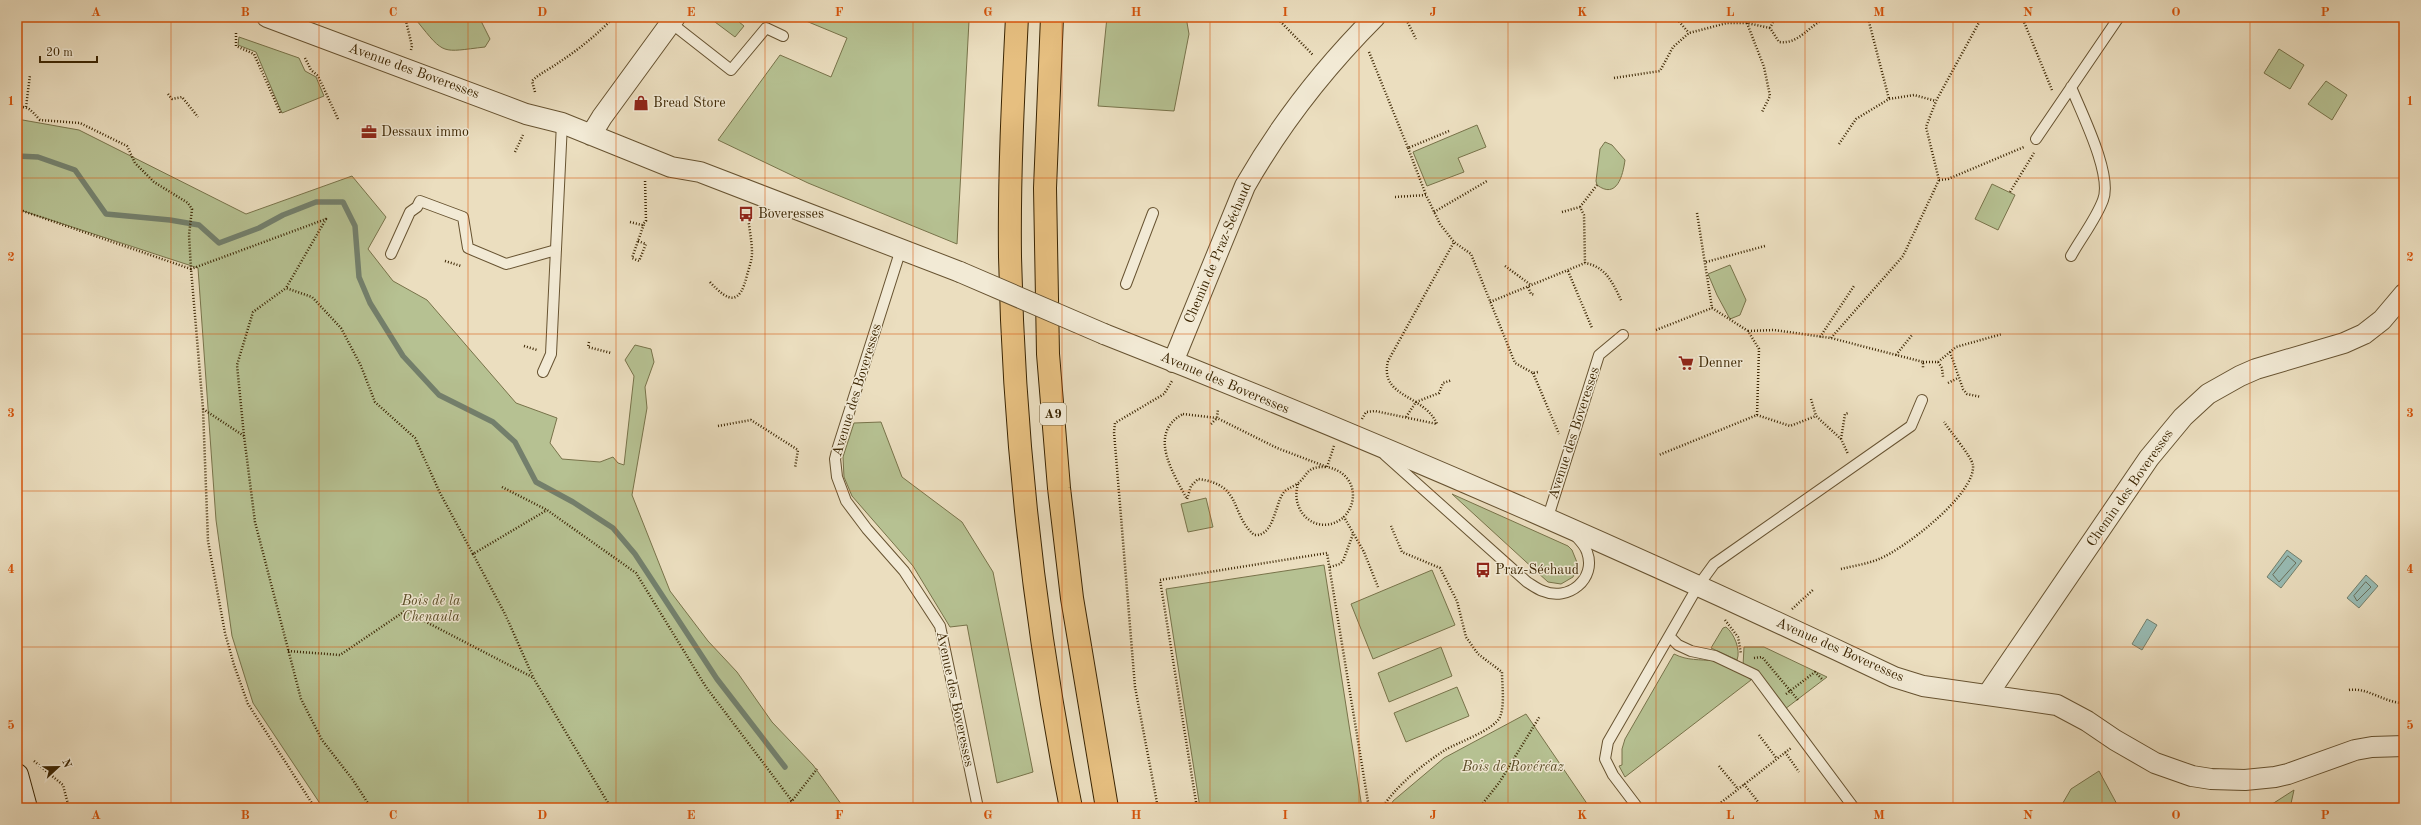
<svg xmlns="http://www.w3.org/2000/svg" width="2421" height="825" viewBox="0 0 2421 825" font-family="'Old Standard TT',serif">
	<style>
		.green { fill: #b6c192; stroke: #78734a }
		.water { fill: #98bcb5; stroke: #73806d }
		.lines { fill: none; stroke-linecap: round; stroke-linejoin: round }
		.shore { stroke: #6a705c; stroke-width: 1 }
		.stream { stroke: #73806d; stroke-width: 5.5 }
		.lane-casing { stroke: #675331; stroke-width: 12 }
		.street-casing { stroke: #675331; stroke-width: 22 }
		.secondary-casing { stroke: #3b2502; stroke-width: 24 }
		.highway-casing { stroke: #3b2502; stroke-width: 24 }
		.path { stroke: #3b2502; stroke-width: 2.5; stroke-dasharray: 1 2; stroke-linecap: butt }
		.lane { stroke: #f2ead5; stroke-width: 10 }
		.street { stroke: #f2ead5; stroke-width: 20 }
		.secondary { stroke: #f2ead5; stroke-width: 22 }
		.highway { stroke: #e6bf80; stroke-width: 22 }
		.street-bridge-casing { stroke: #675331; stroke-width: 22; stroke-linecap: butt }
		.street-bridge { stroke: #f2ead5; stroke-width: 20 }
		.grid { fill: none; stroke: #d7540b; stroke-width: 1; stroke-opacity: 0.55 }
		.labels { text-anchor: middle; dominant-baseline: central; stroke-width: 3; stroke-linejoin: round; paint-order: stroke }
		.shield { fill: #f2ead5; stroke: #726041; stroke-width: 1 }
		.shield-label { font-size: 13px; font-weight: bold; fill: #3b2502 }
		.street-label { font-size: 14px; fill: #3b2502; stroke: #f2ead5 }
		.poi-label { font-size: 14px; fill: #3b2502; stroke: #f2ead5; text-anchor: start }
		.park-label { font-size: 14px; font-style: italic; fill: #5a4c26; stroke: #f2ead5 }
		.neatline { fill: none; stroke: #d7540b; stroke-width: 1.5 }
		.grid-label { font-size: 13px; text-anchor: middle; font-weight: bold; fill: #d7540b }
	</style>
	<rect width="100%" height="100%" fill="#ebdebf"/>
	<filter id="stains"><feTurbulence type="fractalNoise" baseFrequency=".005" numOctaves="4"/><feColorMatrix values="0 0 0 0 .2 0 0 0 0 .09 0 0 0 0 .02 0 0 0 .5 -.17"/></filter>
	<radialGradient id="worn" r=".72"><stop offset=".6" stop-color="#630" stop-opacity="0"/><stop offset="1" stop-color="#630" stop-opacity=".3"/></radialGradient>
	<path class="green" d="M 419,17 L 479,17 L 490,39 L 485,47 C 441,52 445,56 417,21 Z
		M 713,17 L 733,17 L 744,26 L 735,37 L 711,19 Z
		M 792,17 L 953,17 L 969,21 L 957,244 L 808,183 L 718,140 L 780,55 L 831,77 L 847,38 L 806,21 L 790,21 Z
		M 1107,17 L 1186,17 L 1189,34 L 1174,111 L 1098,106 Z
		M 239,37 L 299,58 L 305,71 L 316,77 L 324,96 L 282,113 L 256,52 L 238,45 Z
		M 2279,49 L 2304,65 L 2290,89 L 2264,73 Z
		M 2326,81 L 2347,95 L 2332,120 L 2308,104 Z
		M 17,119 L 79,130 L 246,214 L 352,176 L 386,217 L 368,249 L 393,281 L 427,300 L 516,403 L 557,418 L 550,443 L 562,459 L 600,462 L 613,457 L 618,463 L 624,465 L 634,376 L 625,360 L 635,345 L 651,349 L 654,362 L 645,387 L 647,408 L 632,495 L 670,591 L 708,641 L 737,672 L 772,722 L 813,765 L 844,808 L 323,808 L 253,703 L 232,636 L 216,520 L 198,268 L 17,209 Z
		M 1477,125 L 1486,147 L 1458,158 L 1464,172 L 1427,186 L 1413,152 Z
		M 1605,142 L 1612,145 L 1625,160 C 1623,175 1617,200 1597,185 L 1596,181 L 1600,149 Z
		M 1992,184 L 2015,195 L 1998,230 L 1975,219 Z
		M 1730,265 L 1746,300 L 1740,315 L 1730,319 L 1717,295 L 1708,274 Z
		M 881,422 L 902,477 L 962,522 L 993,572 L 1033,772 L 997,783 L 967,625 L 950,627 L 913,566 L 852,496 L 844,477 L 843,457 L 854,423 Z
		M 1452,494 L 1568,546 L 1572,550 L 1578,565 L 1573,577 L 1561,584 L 1548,582 Z
		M 1206,498 L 1213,527 L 1188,532 L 1181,504 Z
		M 1324,565 L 1362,808 L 1200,808 L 1166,589 Z
		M 1432,570 L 1455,625 L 1373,659 L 1351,604 Z
		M 1726,627 C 1734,633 1741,650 1737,660 L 1711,648 L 1723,628 Z
		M 1441,647 L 1452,676 L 1389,702 L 1378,673 Z
		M 1744,647 L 1764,647 L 1827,677 L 1785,709 L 1743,666 Z
		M 1674,654 C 1688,661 1699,659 1714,661 C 1720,662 1747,675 1751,680 L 1625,777 L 1619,766 L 1622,765 L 1622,749 L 1625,739 Z
		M 1457,687 L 1469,716 L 1406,742 L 1394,713 Z
		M 1526,714 L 1590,808 L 1390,808 L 1393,801 L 1444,758 Z
		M 2099,771 L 2119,808 L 2060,808 L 2071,789 Z
		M 2294,790 L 2290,808 L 2266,808 Z"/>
	<path class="water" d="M 2287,550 L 2302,561 L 2281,588 L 2267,577 Z
		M 2366,575 L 2378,586 L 2359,608 L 2347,598 Z
		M 2147,619 L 2157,625 L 2142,650 L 2132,644 Z"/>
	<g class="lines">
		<path class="shore" d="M 2288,556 L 2296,563 L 2279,582 L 2273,575 Z
			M 2366,582 L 2371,587 L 2357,601 L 2354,596 Z"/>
		<path class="stream" d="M 17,156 L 38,157 L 75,170 L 106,214 L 170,220 L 199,225 L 219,243 L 259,228 L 283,215 L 316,202 L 343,202 L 355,226 L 359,277 L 370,303 L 403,356 L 439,395 L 493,422 L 515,442 L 536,482 L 573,502 L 613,528 L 635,554 L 717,679 L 785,767"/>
		<defs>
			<path id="lane" d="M 671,23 L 731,70 L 766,28 L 783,36
				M 2071,87 C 2081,112 2113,175 2103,200 C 2096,219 2081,238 2071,256
				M 2036,139 L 2119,17
				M 901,249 L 838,447 L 835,459 L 837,477 L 846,501 L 867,529 L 904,571 L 940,626 L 978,808
				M 391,254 L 410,212 L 417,207 L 420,201 L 463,217 L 468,248 L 506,264 L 556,250
				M 1126,284 L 1153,213
				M 543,372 L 551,354 L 562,123
				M 1385,455 L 1527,582 C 1532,585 1537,589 1543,591 C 1568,602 1597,579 1587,552 C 1585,545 1579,540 1574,534
				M 1548,517 L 1599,355 L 1623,335
				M 1670,637 L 1678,645 L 1691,651 L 1715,656 L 1755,675 L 1854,808
				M 1638,808 L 1613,775 L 1605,759 L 1608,742 L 1698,586 L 1714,564 L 1911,426 L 1922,400"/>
			<path id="street" d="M 267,17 L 526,114 L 562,123 L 671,167 L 700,172 L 960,272
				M 591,135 L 602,117 L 675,17
				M 1104,334 C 1372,439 1635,554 1894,677 L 1923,686 L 2057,705 L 2087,721 L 2115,740 L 2155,763 L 2192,776 L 2211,779 L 2245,780 L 2275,777 L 2288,774 L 2355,750 L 2372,747 L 2404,746
				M 1173,362 L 1245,186 C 1281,123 1324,68 1375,17
				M 1988,694 L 2149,458 L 2183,417 L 2208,394 L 2240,376 L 2256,369 L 2344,343 L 2364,334 L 2382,320 L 2404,294"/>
			<path id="secondary" d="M 17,775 L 26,808"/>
			<path id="highway" d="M 1017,17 C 1013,97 1009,177 1010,257 C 1014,442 1035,626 1071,808
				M 1052,17 L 1045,188 L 1048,354 L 1059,488 L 1072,598 L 1107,808"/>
		</defs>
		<use href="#lane" class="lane-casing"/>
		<use href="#street" class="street-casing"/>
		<use href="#secondary" class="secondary-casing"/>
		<use href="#highway" class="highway-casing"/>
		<path class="path" d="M 405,17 L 412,46 L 411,50
			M 1276,17 L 1313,55
			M 1405,17 L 1416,39
			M 1675,17 L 1689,33
			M 1747,17 L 1747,23 L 1764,67 L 1770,96 L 1762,112
			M 1780,17 L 1774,20 L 1770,28 L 1779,42 C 1800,45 1810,23 1829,17
			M 1865,17 L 1869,22 L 1889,99
			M 2022,17 L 2052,90
			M 236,33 L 236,46 L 254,54 L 281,114
			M 1369,52 L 1408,148 L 1449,131
			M 305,58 L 311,70 L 318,76 L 338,119
			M 1614,78 L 1660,71 L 1673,47 L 1689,33 L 1727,23 L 1747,23 L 1770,28
			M 535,92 L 532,81 C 540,73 550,69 558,63 C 578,50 598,34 614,17
			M 168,94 L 172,99 L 182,97 L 198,117
			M 17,107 C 30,106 31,111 40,120 L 80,123 L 127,146 L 135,163 L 154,182 L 188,203 L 192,209 L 189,235 L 191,269 L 326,219 L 286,288 L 312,297 L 341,328 L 361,366 L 375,402 L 415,438 L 440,493 L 473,554 L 547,510
			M 26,107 L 30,75
			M 1839,144 L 1856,119 L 1889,99 L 1914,95 L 1936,101
			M 1408,148 L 1426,195
			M 515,152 L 523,135
			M 1939,180 L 1948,179 L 2024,147
			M 2010,192 L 2034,153
			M 1395,197 L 1426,195 L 1440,224 L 1454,242
			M 1580,207 L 1597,185
			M 17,209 L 191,269 L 203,409 L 208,541 L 225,633 L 234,665 L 248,704 L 315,808
			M 1434,212 L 1487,181
			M 1562,212 L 1580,207 L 1584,215 L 1585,263
			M 1697,213 L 1712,308
			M 630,222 L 642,225 L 646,221 L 645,179
			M 638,241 L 646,244 L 639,261 L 632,258 L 644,224
			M 445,261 L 461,266
			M 1706,262 L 1765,246
			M 1505,266 L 1531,285
			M 1568,271 L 1592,328
			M 710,282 C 729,303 740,305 747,275 C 749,268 752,260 752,253 C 752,241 749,228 748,216
			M 1528,287 L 1531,294 L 1535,295
			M 1490,302 L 1585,263 C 1607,267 1613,284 1622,302
			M 1656,330 L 1712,308 L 1748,331 L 1759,349 L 1757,415 L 1659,455
			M 1748,331 L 1774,330 L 1831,338 L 1923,362 L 1923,368
			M 1820,337 L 1854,286
			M 1831,338 L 1903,256 L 1939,180 L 1926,127 L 1936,101 L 1982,17
			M 589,342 L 588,347 L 611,353
			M 524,346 L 537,350
			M 1950,352 L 1963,389 L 1967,394 L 1981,397
			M 1896,355 L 1912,335
			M 1923,362 L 1938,362 L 1956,347 L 2002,334
			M 1938,362 L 1942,368 L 1943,377
			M 1533,373 L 1559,434
			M 1948,383 L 1958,378
			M 1811,399 L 1816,416
			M 203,409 L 244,436 L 255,522 L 301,699 L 322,740 L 353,780 L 371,808
			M 1183,414 L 1217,418 L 1277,448 L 1327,467 C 1305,466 1309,475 1297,484 C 1291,488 1285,489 1282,495 C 1275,507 1273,537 1254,535 C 1229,512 1243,485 1198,479 L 1191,486 L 1187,499 C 1173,473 1147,433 1183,414 Z
			M 1757,415 L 1790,426 L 1816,416 L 1841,439 L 1848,454
			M 1406,417 L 1416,402 L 1439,393 L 1443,383 L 1452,380
			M 1362,419 L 1366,412 L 1375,411 L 1437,424 C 1424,394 1379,398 1388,361 L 1454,242 L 1471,254 L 1515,363 L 1533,373 L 1538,372
			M 1211,424 L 1217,418 L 1218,409
			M 718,426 L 751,420 L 798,450 L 795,468
			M 244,436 L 237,365 L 253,312 L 286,288
			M 1841,439 L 1845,414 L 1848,413
			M 1334,446 L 1327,467 C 1353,472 1361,498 1344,517 L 1364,552 L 1378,587
			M 1298,484 C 1289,513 1319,538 1344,517
			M 502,487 L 547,510 L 636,573 L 706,687 L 792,801
			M 473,554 L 505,614 L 534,679 L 611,808
			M 1330,567 L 1340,564 L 1343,561 L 1353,534
			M 1841,569 C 1853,566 1867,564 1879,559 C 1904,549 1976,494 1973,465 C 1971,456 1950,431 1944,422
			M 1792,609 L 1814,589
			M 1725,620 L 1738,637 L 1741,654
			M 288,651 L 340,655 L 405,611 L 534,678
			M 1754,658 L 1762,657 L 1798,700
			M 2349,690 C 2368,687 2384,703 2404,703
			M 1786,694 L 1815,672 L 1823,680
			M 1759,735 L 1777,759
			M 1785,752 L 1799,772
			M 34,761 L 63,785 L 69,808
			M 1719,766 L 1738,789
			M 1744,784 L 1759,803
			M 1682,804 L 1685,808
			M 780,808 L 792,801 L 817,769
			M 1158,808 L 1135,687 L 1114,432 L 1115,423 L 1164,394 L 1172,381
			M 1197,808 L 1160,580 L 1327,553 L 1369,808
			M 1382,808 C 1397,785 1422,765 1445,750 C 1457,743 1494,730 1500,717 C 1505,704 1502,686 1502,672 L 1478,654 L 1466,637 L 1457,601 L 1440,568 L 1402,552 L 1391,526
			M 1479,808 L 1499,783 L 1540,716
			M 1714,808 L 1791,748"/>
		<use href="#lane" class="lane"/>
		<use href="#street" class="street"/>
		<use href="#secondary" class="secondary"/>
		<use href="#highway" class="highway"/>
		<defs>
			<path id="street-bridge" d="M 960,272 L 1104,334"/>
		</defs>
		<use href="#street-bridge" class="street-bridge-casing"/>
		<use href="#street-bridge" class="street-bridge"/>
	</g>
	<path class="grid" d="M 171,17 L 171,808M 319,17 L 319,808M 468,17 L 468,808M 616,17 L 616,808M 765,17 L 765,808M 913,17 L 913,808M 1062,17 L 1062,808M 1210,17 L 1210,808M 1359,17 L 1359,808M 1508,17 L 1508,808M 1656,17 L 1656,808M 1805,17 L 1805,808M 1953,17 L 1953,808M 2102,17 L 2102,808M 2250,17 L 2250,808M 17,178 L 2404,178M 17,334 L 2404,334M 17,491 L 2404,491M 17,647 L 2404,647"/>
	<defs>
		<symbol id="shop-bare" viewBox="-9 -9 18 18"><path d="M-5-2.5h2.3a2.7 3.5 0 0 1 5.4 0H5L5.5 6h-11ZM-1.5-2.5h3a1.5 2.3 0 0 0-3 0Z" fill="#8f2418" stroke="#f2ead5" stroke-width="2.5" paint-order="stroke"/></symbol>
		<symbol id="office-bare" viewBox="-9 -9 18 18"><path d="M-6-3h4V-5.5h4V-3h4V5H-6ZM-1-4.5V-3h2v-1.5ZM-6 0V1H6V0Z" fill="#8f2418" stroke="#f2ead5" stroke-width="2.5" paint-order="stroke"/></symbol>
		<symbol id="bus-bare" viewBox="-9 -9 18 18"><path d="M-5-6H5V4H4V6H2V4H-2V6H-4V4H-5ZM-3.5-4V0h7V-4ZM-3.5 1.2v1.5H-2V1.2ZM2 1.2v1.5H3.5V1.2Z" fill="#8f2418" stroke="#f2ead5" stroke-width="2.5" paint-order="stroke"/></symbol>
		<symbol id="supermarket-bare" viewBox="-9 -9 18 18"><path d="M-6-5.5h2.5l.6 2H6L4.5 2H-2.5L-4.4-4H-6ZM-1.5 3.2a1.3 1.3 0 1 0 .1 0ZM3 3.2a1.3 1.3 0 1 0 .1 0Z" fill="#8f2418" stroke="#f2ead5" stroke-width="2.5" paint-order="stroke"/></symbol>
	</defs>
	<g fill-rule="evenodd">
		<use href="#shop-bare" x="630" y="92" width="22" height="22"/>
		<use href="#office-bare" x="358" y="121" width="22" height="22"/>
		<use href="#bus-bare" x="735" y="203" width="22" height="22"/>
		<use href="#supermarket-bare" x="1675" y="352" width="22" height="22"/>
		<use href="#bus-bare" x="1472" y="559" width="22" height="22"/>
	</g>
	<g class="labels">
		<rect class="shield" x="1040" y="403" width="26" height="22" rx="3"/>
		<g class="shield-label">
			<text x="1053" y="414">A9</text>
		</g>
		<g class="street-label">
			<text transform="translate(414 71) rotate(20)">Avenue des Boveresses</text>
			<text transform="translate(1218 253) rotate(-67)">Chemin de Praz-Séchaud</text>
			<text transform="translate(1225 383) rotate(23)">Avenue des Boveresses</text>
			<text transform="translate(857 390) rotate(-73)">Avenue des Boveresses</text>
			<text transform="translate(1574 433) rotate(-72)">Avenue des Boveresses</text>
			<text transform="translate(2130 488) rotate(-55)">Chemin des Boveresses</text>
			<text transform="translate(1840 650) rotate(24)">Avenue des Boveresses</text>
			<text transform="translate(955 699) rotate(78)">Avenue des Boveresses</text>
		</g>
		<g class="poi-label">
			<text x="653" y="103">Bread Store</text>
			<text x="381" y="132">Dessaux immo</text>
			<text x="758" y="214">Boveresses</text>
			<text x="1698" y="363">Denner</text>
			<text x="1495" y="570">Praz-Séchaud</text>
		</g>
		<g class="park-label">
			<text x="431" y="601">Bois de la<tspan x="431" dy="16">Chenaula</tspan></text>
			<text x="1513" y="767">Bois de Rovéréaz</text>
		</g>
	</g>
	<rect width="2421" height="825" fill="none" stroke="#ebdebf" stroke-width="44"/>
	<g transform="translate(58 767) rotate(68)" stroke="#f2ead5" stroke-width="3" paint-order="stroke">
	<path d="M0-3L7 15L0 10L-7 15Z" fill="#3b2502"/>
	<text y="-6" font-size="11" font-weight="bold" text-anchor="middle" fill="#3b2502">N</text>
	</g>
	<path d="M40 56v6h57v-6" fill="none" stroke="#3b2502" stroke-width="2"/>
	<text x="46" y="56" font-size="12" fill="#3b2502" stroke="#f2ead5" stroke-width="3" paint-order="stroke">20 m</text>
	<rect x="22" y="22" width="2377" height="781" class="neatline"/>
	<g class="grid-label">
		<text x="96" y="16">A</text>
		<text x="245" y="16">B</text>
		<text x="393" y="16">C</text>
		<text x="542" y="16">D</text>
		<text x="691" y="16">E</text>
		<text x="839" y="16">F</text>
		<text x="988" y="16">G</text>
		<text x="1136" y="16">H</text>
		<text x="1285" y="16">I</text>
		<text x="1433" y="16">J</text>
		<text x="1582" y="16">K</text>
		<text x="1730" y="16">L</text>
		<text x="1879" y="16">M</text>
		<text x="2028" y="16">N</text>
		<text x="2176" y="16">O</text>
		<text x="2325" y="16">P</text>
		<text x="11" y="105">1</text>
		<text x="2410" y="105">1</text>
		<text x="11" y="261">2</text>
		<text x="2410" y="261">2</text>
		<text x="11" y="417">3</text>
		<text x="2410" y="417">3</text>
		<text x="11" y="573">4</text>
		<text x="2410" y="573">4</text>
		<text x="11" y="729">5</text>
		<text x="2410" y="729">5</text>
		<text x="96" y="819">A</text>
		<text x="245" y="819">B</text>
		<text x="393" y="819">C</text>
		<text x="542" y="819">D</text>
		<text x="691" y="819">E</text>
		<text x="839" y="819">F</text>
		<text x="988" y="819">G</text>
		<text x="1136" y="819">H</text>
		<text x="1285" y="819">I</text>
		<text x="1433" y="819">J</text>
		<text x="1582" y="819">K</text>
		<text x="1730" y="819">L</text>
		<text x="1879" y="819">M</text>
		<text x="2028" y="819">N</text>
		<text x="2176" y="819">O</text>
		<text x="2325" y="819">P</text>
	</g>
	<rect width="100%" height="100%" filter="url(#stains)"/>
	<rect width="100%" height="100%" fill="url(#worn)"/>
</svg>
